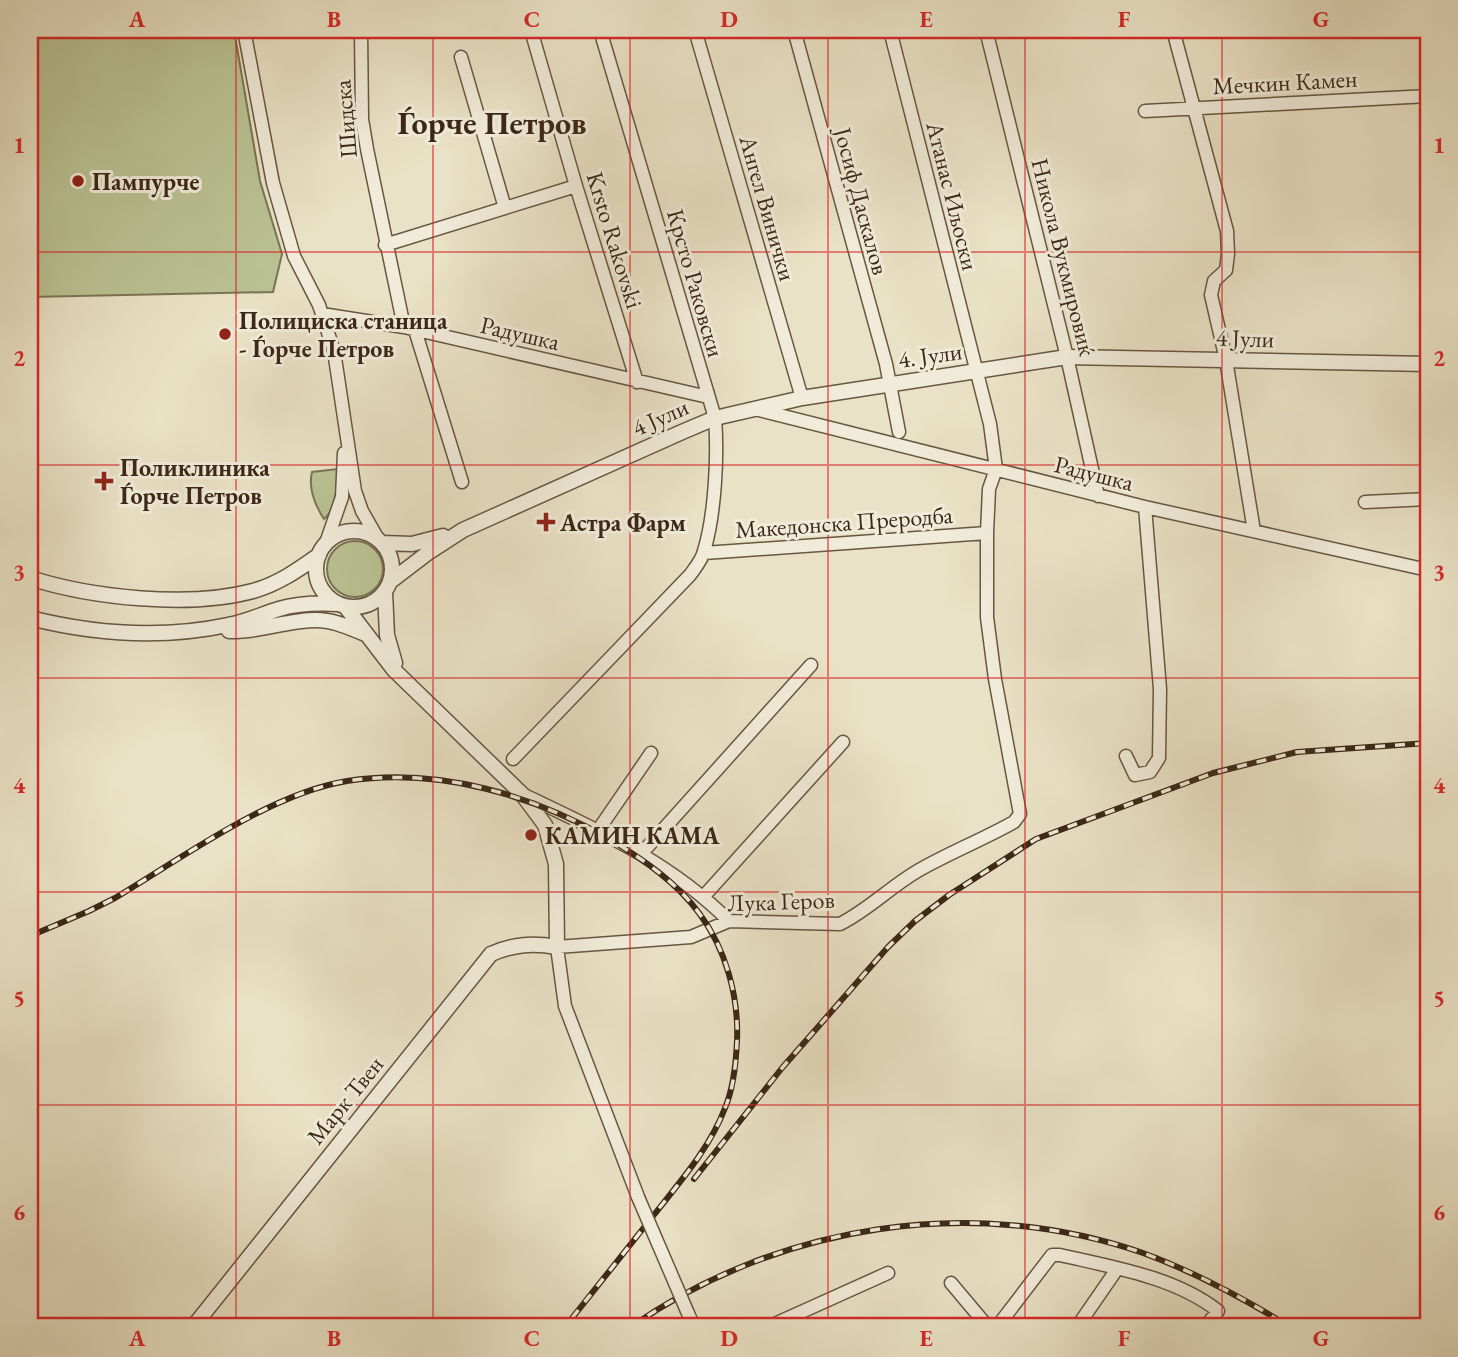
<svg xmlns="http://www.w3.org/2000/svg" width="1458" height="1357" viewBox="0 0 1458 1357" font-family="'EB Garamond',serif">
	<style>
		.green { fill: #bac293; stroke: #7a7454; stroke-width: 2 }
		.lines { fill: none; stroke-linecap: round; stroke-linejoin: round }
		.minor-casing { stroke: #675642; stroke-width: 15 }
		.tertiary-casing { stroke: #675642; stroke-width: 17 }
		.minor { stroke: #f1ecda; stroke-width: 12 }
		.tertiary { stroke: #f1ecda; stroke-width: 14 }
		.rail-casing { stroke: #3b2716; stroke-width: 6 }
		.rail { stroke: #f1ecda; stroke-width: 3.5; stroke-dasharray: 10; stroke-linecap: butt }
		.minor-bridge-casing { stroke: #675642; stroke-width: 15; stroke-linecap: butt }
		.minor-bridge { stroke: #f1ecda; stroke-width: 12 }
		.grid { fill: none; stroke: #d62828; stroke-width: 2; stroke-opacity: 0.55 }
		.poi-dot { fill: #8f2418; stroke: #f1ecda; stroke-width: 2.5 }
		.labels { text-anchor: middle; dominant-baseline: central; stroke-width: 6; stroke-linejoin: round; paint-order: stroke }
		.street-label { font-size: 24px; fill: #3b2716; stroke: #f1ecda }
		.poi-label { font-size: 24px; font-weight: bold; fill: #3b2716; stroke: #f1ecda; text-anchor: start }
		.district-label { font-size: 32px; font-weight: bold; fill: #3b2716; stroke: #f1ecda }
		.neatline { fill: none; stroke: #d62828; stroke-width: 2.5 }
		.grid-label { font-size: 23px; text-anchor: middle; font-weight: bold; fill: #d62828 }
	</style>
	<rect width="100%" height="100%" fill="#eae2c6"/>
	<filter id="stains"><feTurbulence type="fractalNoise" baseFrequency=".00286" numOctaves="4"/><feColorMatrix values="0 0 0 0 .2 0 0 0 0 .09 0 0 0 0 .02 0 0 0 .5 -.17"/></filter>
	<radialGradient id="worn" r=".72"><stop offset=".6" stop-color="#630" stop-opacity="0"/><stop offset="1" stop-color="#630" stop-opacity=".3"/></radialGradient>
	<path class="green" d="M 30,30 L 234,30 L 260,181 L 282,254 L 273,292 L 30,297 Z
		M 337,469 C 338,483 336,510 324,519 C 315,505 308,488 312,472 Z
		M327 569a28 28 0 1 1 56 0a28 28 0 1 1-56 0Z"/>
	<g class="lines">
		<defs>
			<path id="minor" d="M 244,30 L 273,183 L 294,256 L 319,305 L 334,351 L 355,491 L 362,511 L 378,539
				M 361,30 L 362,119 L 367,149 L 404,327
				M 531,30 L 576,186 L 637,382
				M 695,30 L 802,398
				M 794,30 L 886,364 L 899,432
				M 986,30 L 1067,357 L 1098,496
				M 1173,30 L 1227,231 L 1228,254 L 1226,270 L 1214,281 L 1211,295 L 1226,360 L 1254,531
				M 461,57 L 505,208
				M 1145,111 L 1428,96
				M 385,245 L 576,186
				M 322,314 L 404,327 L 708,397
				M 415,330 L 462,482
				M 755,409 L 1145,507 L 1428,570
				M 1365,502 L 1428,499
				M 326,543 L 342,497 L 344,453
				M 704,553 L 987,533
				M 1126,756 L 1135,775 L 1150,772 L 1159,758 L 1160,689 L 1145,507
				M 513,759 L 690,575 C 695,568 702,560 704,551 C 715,515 718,456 715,418 L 600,30
				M 522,794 C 597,830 669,861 729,921
				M 599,829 L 651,753
				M 642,853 L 811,665
				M 704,896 L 843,742
				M 638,1197 L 565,1006 L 557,947 L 691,937 L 729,921 L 840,924 C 870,909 892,885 921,869 C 951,852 984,839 1014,822 L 1020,814 L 995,679 L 987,617 L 987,533 L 989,489 L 996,469 L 990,424 L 890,30
				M 951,1283 L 988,1327
				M 687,1311 L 694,1327
				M 768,1327 L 888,1273
				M 997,1327 L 1052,1255 L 1060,1255 C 1112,1267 1175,1277 1218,1311 L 1205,1327
				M 1077,1327 L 1117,1269"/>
			<path id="tertiary" d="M316 569a38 38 0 1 1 76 0a38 38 0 1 1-76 0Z
				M 383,543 L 412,544 L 443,536
				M 30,578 C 92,598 190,608 253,591 C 278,584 298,570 319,555
				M 391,581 L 429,552 L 463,530 L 682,432 L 715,418 L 802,398 L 1067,357 L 1428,364
				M 385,592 L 387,635 L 395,663
				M 30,618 C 94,634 162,639 228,625 C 246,622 262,614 279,609 C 299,603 318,603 338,604
				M 229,631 C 259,632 287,620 316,620 C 333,620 348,627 363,633
				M 193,1327 L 491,954 C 514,944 533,943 557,947 L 556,864 L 545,825 L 522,794 L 394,670 L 345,606"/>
		</defs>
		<use href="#minor" class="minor-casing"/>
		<use href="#tertiary" class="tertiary-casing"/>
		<use href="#minor" class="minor"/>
		<use href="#tertiary" class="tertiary"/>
		<defs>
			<path id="rail" d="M 30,936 L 89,911 L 115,898 C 182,858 271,793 347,781 C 440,767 533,795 613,841 C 645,861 676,882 699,913 C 726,949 739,997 737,1041 C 736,1063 734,1087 725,1108 C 710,1148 679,1183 653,1216 C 624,1253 594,1290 565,1327
				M 694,1179 L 782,1068 L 888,947 L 915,921 L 949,895 L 1036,839 L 1213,773 L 1297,752 L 1428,743
				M 631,1327 C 778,1224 973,1194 1143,1253 C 1195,1272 1243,1298 1290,1327"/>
		</defs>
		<use href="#rail" class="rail-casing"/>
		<use href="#rail" class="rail"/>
		<defs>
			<path id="minor-bridge" d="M 638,1197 L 687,1311"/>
		</defs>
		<use href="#minor-bridge" class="minor-bridge-casing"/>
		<use href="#minor-bridge" class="minor-bridge"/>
	</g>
	<path class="grid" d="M 236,30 L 236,1327M 433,30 L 433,1327M 630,30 L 630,1327M 828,30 L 828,1327M 1025,30 L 1025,1327M 1222,30 L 1222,1327M 30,252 L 1428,252M 30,465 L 1428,465M 30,678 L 1428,678M 30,892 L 1428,892M 30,1105 L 1428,1105"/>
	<g class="poi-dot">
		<circle cx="78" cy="181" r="7"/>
		<circle cx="225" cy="334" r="7"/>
		<path d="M100.5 470.5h7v7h7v7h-7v7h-7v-7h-7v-7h7z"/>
		<path d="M542.5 511.5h7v7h7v7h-7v7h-7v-7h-7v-7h7z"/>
		<circle cx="531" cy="835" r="7"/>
	</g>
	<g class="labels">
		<g class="street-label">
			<text transform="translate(1285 82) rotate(-3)">Мечкин Камен</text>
			<text transform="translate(345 119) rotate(-95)">Шидска</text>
			<text transform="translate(953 196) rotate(76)">Aтанас Иљоски</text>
			<text transform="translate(862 201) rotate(75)">Јосиф Даскалов</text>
			<text transform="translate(768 208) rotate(74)">Ангел Винички</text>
			<text transform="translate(615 240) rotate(73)">Krsto Rakovski</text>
			<text transform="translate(1064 257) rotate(76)">Никола Вукмировиќ</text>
			<text transform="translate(696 283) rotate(74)">Крсто Раковски</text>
			<text transform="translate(520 333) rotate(13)">Радушка</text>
			<text transform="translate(1245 338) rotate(2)">4 Јули</text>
			<text transform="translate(930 355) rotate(-8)">4. Јули</text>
			<text transform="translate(660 417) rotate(-24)">4 Јули</text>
			<text transform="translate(1094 473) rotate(14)">Радушка</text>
			<text transform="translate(844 522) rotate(-4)">Македонска Преродба</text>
			<text transform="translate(781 901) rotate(-2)">Лука Геров</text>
			<text transform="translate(345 1100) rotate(-51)">Марк Твен</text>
		</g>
		<g class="poi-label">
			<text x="92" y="181">Пампурче</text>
			<text x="239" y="320">Полициска станица<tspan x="239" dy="28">- Ѓорче Петров</tspan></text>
			<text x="120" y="467">Поликлиника<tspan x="120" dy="28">Ѓорче Петров</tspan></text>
			<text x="560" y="522">Астра Фарм</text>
			<text x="545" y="835">КАМИН КАМА</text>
		</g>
		<g class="district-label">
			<text x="492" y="123">Ѓорче Петров</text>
		</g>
	</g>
	<rect width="1458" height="1357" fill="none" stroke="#eae2c6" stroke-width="77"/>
	<rect x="38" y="38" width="1382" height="1280" class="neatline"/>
	<g class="grid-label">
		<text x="137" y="27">A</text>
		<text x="334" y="27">B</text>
		<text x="532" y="27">C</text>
		<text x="729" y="27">D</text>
		<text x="926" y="27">E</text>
		<text x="1124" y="27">F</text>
		<text x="1321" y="27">G</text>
		<text x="19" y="153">1</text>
		<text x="1439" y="153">1</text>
		<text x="19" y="366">2</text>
		<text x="1439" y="366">2</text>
		<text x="19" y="580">3</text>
		<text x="1439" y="580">3</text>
		<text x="19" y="793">4</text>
		<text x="1439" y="793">4</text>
		<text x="19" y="1006">5</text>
		<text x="1439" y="1006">5</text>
		<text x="19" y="1220">6</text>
		<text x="1439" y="1220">6</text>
		<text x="137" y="1346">A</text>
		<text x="334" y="1346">B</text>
		<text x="532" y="1346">C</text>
		<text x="729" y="1346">D</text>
		<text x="926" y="1346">E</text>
		<text x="1124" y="1346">F</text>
		<text x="1321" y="1346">G</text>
	</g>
	<rect width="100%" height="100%" filter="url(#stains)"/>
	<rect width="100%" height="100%" fill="url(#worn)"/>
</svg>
